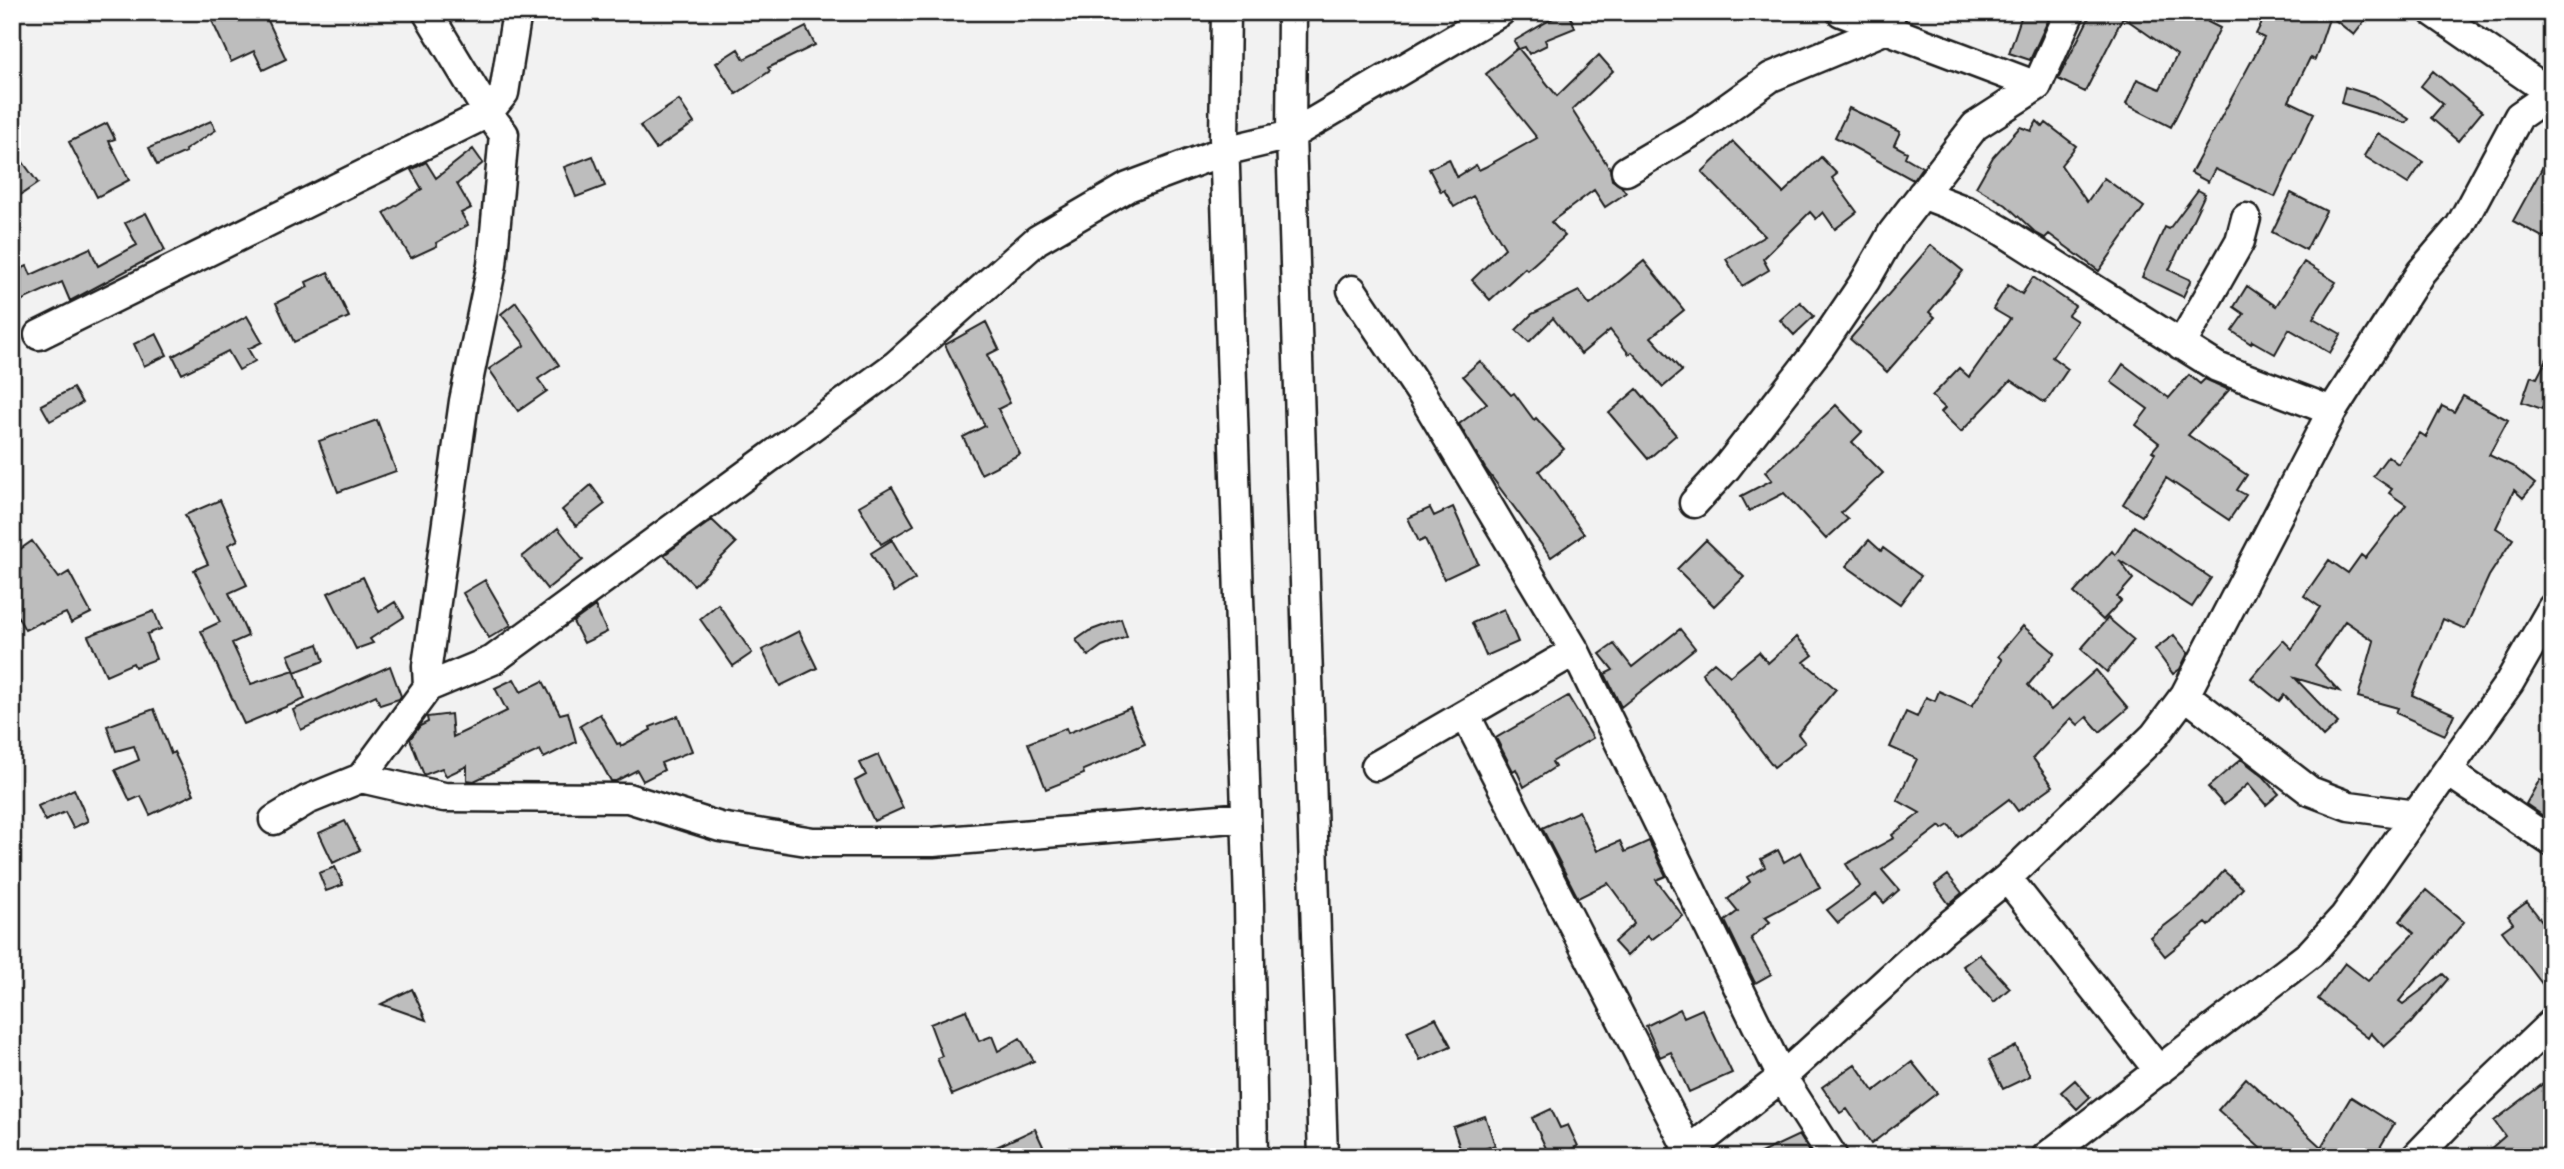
<svg xmlns="http://www.w3.org/2000/svg" width="2564" height="1169" viewBox="0 0 2564 1169" font-family="Itim,sans-serif">
	<style>
		.building { fill: #bdbdbd; stroke: #1c1c1c; stroke-width: 2 }
		.lines { fill: none; stroke-linecap: round; stroke-linejoin: round }
		.minor-casing { stroke: #1c1c1c; stroke-width: 33 }
		.minor { stroke: #fff; stroke-width: 28 }
	</style>
	<rect width="100%" height="100%" fill="#f2f2f2"/>
	<filter id="ink" filterUnits="userSpaceOnUse"><feTurbulence type="fractalNoise" baseFrequency=".0143" numOctaves="2"/><feDisplacementMap in="SourceGraphic" scale="14" xChannelSelector="R" yChannelSelector="G"/><feConvolveMatrix kernelMatrix="1 2 1 2 8 2 1 2 1" color-interpolation-filters="sRGB"/></filter>
	<g filter="url(#ink)">
		<path class="building" d="M 208,12 L 264,12 L 286,59 L 263,70 L 254,51 L 231,62 Z
			M 1569,12 L 1575,28 L 1545,40 L 1547,45 L 1529,54 L 1525,47 L 1519,49 L 1557,96 L 1599,55 L 1613,71 L 1572,110 L 1610,169 L 1612,180 L 1621,186 L 1626,193 L 1605,207 L 1594,190 L 1551,222 L 1565,236 L 1535,263 L 1527,270 L 1525,268 L 1490,300 L 1472,280 L 1505,248 L 1473,196 L 1454,207 L 1444,190 L 1441,192 L 1429,169 L 1449,159 L 1457,177 L 1476,165 L 1479,170 L 1485,167 L 1537,138 L 1486,74 L 1518,48 L 1514,41 L 1555,17 Z
			M 2023,12 L 2052,12 L 2030,60 L 2009,53 Z
			M 2092,12 L 2214,12 L 2208,22 L 2220,28 L 2171,127 L 2126,104 L 2137,79 L 2160,89 L 2177,55 L 2123,17 L 2085,92 L 2058,79 Z
			M 2267,12 L 2372,12 L 2354,35 L 2330,16 L 2315,60 L 2310,58 L 2289,101 L 2314,113 L 2275,197 L 2215,169 L 2208,182 L 2191,173 L 2264,38 L 2256,34 Z
			M 806,27 L 815,45 L 768,68 L 770,71 L 736,94 L 716,63 L 738,49 L 744,59 Z
			M 2433,71 L 2482,112 L 2458,141 L 2431,118 L 2443,104 L 2421,86 Z
			M 2345,87 L 2373,96 L 2409,119 L 2406,123 L 2341,103 Z
			M 679,100 L 694,123 L 656,149 L 640,126 Z
			M 1849,108 L 1900,132 L 1894,145 L 1907,152 L 1905,157 L 1922,167 L 1913,180 L 1835,137 Z
			M 211,121 L 216,130 L 185,150 L 186,152 L 157,165 L 149,148 Z
			M 2037,121 L 2043,127 L 2046,123 L 2076,146 L 2061,165 L 2087,202 L 2104,178 L 2144,207 L 2099,271 L 2049,234 L 2045,238 L 2036,233 L 2006,205 L 1976,187 L 1993,157 L 2020,127 L 2031,131 Z
			M 107,123 L 115,139 L 109,141 L 129,180 L 97,197 L 69,142 Z
			M 2378,133 L 2423,162 L 2408,184 L 2364,156 Z
			M 1733,142 L 1783,193 L 1821,157 L 1837,174 L 1832,178 L 1857,212 L 1835,229 L 1823,212 L 1816,219 L 1810,212 L 1763,259 L 1769,270 L 1742,286 L 1726,259 L 1765,236 L 1702,172 Z
			M 12,147 L 38,183 L 19,196 L 12,186 Z
			M 473,149 L 483,163 L 457,184 L 471,208 L 461,213 L 468,225 L 436,243 L 437,246 L 411,258 L 384,213 L 422,189 L 411,170 L 426,162 L 436,178 Z
			M 2552,150 L 2552,225 L 2544,238 L 2513,221 Z
			M 593,156 L 605,186 L 576,197 L 564,167 Z
			M 2198,190 L 2205,194 L 2169,270 L 2191,280 L 2183,297 L 2142,277 L 2165,227 L 2169,229 Z
			M 2291,193 L 2326,211 L 2306,250 L 2272,232 Z
			M 146,213 L 165,250 L 70,301 L 62,282 L 12,305 L 12,273 L 27,266 L 31,275 L 90,248 L 98,266 L 137,245 L 125,223 Z
			M 1931,245 L 1963,271 L 1929,312 L 1935,317 L 1887,372 L 1850,339 Z
			M 1644,261 L 1684,310 L 1651,337 L 1682,371 L 1663,387 L 1632,352 L 1629,354 L 1610,330 L 1581,354 L 1553,318 L 1529,342 L 1516,330 L 1532,314 L 1579,291 L 1590,305 Z
			M 2304,262 L 2336,282 L 2313,318 L 2341,334 L 2330,353 L 2289,329 L 2275,354 L 2252,341 L 2251,344 L 2232,331 L 2244,314 L 2234,307 L 2247,286 L 2276,306 Z
			M 328,272 L 349,317 L 294,342 L 276,303 L 308,287 L 306,282 Z
			M 2033,277 L 2075,306 L 2068,315 L 2077,321 L 2052,357 L 2068,369 L 2045,403 L 2011,380 L 1961,432 L 1941,412 L 1945,408 L 1932,396 L 1959,368 L 1969,377 L 2010,319 L 1993,309 L 2008,285 L 2022,294 Z
			M 516,302 L 559,365 L 538,379 L 547,391 L 518,411 L 489,369 L 525,345 L 501,314 Z
			M 1800,302 L 1814,316 L 1794,335 L 1780,320 Z
			M 247,316 L 262,342 L 248,349 L 255,361 L 239,370 L 228,351 L 182,374 L 173,356 Z
			M 986,322 L 999,349 L 987,355 L 1010,403 L 998,409 L 1020,454 L 981,474 L 963,437 L 985,426 L 945,345 Z
			M 156,333 L 167,355 L 144,366 L 134,344 Z
			M 2552,349 L 2552,405 L 2544,402 L 2542,409 L 2522,402 L 2531,376 L 2537,378 Z
			M 1480,361 L 1511,395 L 1514,393 L 1534,420 L 1536,418 L 1564,449 L 1539,471 L 1584,534 L 1551,557 L 1485,468 L 1459,424 L 1487,403 L 1463,376 Z
			M 2123,364 L 2169,398 L 2189,375 L 2200,384 L 2205,379 L 2229,390 L 2188,435 L 2247,475 L 2237,490 L 2246,495 L 2229,520 L 2166,478 L 2142,516 L 2123,504 L 2155,453 L 2152,451 L 2159,443 L 2136,425 L 2148,409 L 2111,382 Z
			M 73,388 L 82,403 L 50,421 L 41,405 Z
			M 1637,389 L 1676,435 L 1648,459 L 1609,413 Z
			M 2463,396 L 2508,420 L 2489,455 L 2514,467 L 2535,484 L 2523,498 L 2514,490 L 2496,528 L 2513,539 L 2489,576 L 2465,629 L 2443,619 L 2412,695 L 2454,714 L 2445,735 L 2396,713 L 2398,708 L 2358,697 L 2374,641 L 2345,621 L 2315,665 L 2339,691 L 2295,678 L 2338,723 L 2323,737 L 2284,695 L 2279,701 L 2251,678 L 2283,640 L 2292,649 L 2320,607 L 2304,596 L 2329,560 L 2348,573 L 2361,555 L 2365,558 L 2406,505 L 2389,493 L 2392,489 L 2373,476 L 2388,456 L 2398,464 L 2420,433 L 2426,437 L 2442,406 L 2454,412 Z
			M 1836,405 L 1862,432 L 1852,442 L 1883,473 L 1841,513 L 1848,519 L 1826,539 L 1784,493 L 1749,511 L 1741,496 L 1772,480 L 1765,472 Z
			M 377,420 L 396,471 L 338,492 L 319,441 Z
			M 591,485 L 605,504 L 576,526 L 562,510 Z
			M 892,487 L 914,525 L 881,544 L 859,506 Z
			M 220,500 L 238,540 L 228,545 L 247,585 L 229,593 L 248,636 L 232,643 L 251,684 L 294,670 L 305,699 L 244,724 L 201,631 L 220,622 L 194,570 L 208,564 L 185,515 Z
			M 1453,507 L 1478,563 L 1444,579 L 1425,539 L 1419,542 L 1408,518 L 1430,508 L 1434,516 Z
			M 712,520 L 736,543 L 694,585 L 664,555 Z
			M 2134,526 L 2211,578 L 2192,607 L 2119,560 L 2133,579 L 2117,597 L 2121,601 L 2103,620 L 2074,593 L 2112,551 L 2115,555 Z
			M 558,528 L 583,560 L 547,589 L 522,557 Z
			M 892,540 L 915,579 L 894,592 L 871,553 Z
			M 1706,540 L 1744,577 L 1714,606 L 1677,569 Z
			M 1869,540 L 1881,551 L 1883,548 L 1921,576 L 1900,604 L 1846,566 Z
			M 32,541 L 59,578 L 69,572 L 91,613 L 71,623 L 66,613 L 42,623 L 41,622 L 25,630 L 12,606 L 12,555 Z
			M 363,577 L 379,612 L 395,602 L 404,617 L 370,639 L 373,643 L 356,649 L 328,593 Z
			M 485,580 L 511,625 L 489,638 L 463,593 Z
			M 718,604 L 752,653 L 733,666 L 700,619 Z
			M 595,606 L 607,632 L 584,643 L 573,622 Z
			M 1504,609 L 1518,642 L 1486,656 L 1472,623 Z
			M 154,611 L 161,629 L 147,634 L 156,659 L 135,667 L 133,663 L 106,675 L 88,636 Z
			M 2108,618 L 2134,640 L 2107,672 L 2081,649 Z
			M 1121,619 L 1127,637 L 1102,646 L 1088,656 L 1076,640 L 1089,631 Z
			M 2023,626 L 2055,653 L 2028,685 L 2051,710 L 2096,670 L 2128,708 L 2100,732 L 2087,717 L 2078,725 L 2071,718 L 2033,758 L 2053,786 L 2018,811 L 2009,799 L 1958,837 L 1949,825 L 1942,829 L 1940,826 L 1882,870 L 1899,890 L 1884,903 L 1876,894 L 1838,923 L 1827,910 L 1860,886 L 1846,864 L 1894,838 L 1892,835 L 1920,813 L 1897,800 L 1917,759 L 1890,747 L 1906,712 L 1917,717 L 1926,697 L 1935,701 L 1939,691 L 1972,706 L 2002,660 L 1998,656 Z
			M 1680,629 L 1695,648 L 1621,707 L 1605,674 L 1613,670 L 1600,654 L 1614,644 L 1632,667 Z
			M 799,631 L 817,668 L 780,686 L 762,650 Z
			M 2174,635 L 2188,653 L 2180,669 L 2173,674 L 2155,649 Z
			M 1797,637 L 1813,655 L 1804,662 L 1836,689 L 1798,734 L 1805,743 L 1774,767 L 1702,673 L 1714,662 L 1730,676 L 1759,652 L 1768,663 Z
			M 318,644 L 324,661 L 295,672 L 288,655 Z
			M 390,666 L 401,696 L 399,699 L 380,705 L 376,695 L 301,730 L 293,710 Z
			M 514,679 L 521,692 L 543,681 L 560,714 L 568,712 L 576,742 L 544,758 L 540,750 L 474,781 L 467,780 L 467,766 L 446,776 L 442,768 L 424,775 L 410,739 L 420,726 L 428,722 L 427,717 L 451,714 L 453,737 L 507,711 L 495,688 Z
			M 1568,696 L 1593,738 L 1552,762 L 1555,767 L 1524,787 L 1516,769 L 1513,771 L 1496,738 Z
			M 1130,708 L 1145,744 L 1083,770 L 1084,774 L 1046,789 L 1028,743 L 1066,728 L 1068,733 Z
			M 154,709 L 171,754 L 174,752 L 194,794 L 150,815 L 141,796 L 130,801 L 115,770 L 139,760 L 134,746 L 116,751 L 107,726 Z
			M 600,714 L 617,744 L 620,743 L 621,746 L 651,730 L 650,727 L 678,716 L 692,751 L 661,763 L 664,770 L 643,781 L 637,770 L 616,781 L 611,781 L 580,726 Z
			M 878,755 L 903,808 L 874,821 L 855,781 L 866,775 L 860,763 Z
			M 2241,759 L 2264,777 L 2279,794 L 2266,805 L 2248,784 L 2224,805 L 2208,787 Z
			M 2540,779 L 2552,786 L 2552,822 L 2526,804 Z
			M 74,789 L 88,821 L 73,828 L 65,812 L 45,821 L 38,806 Z
			M 1579,811 L 1597,851 L 1620,841 L 1625,852 L 1649,841 L 1666,876 L 1656,880 L 1683,916 L 1651,940 L 1648,936 L 1627,956 L 1614,942 L 1634,924 L 1627,909 L 1608,883 L 1578,898 L 1542,828 Z
			M 345,821 L 360,850 L 333,863 L 319,833 Z
			M 1778,850 L 1784,862 L 1801,852 L 1820,888 L 1765,917 L 1770,922 L 1751,938 L 1771,974 L 1755,983 L 1725,921 L 1738,911 L 1728,899 L 1750,882 L 1747,877 L 1765,867 L 1761,859 Z
			M 335,867 L 343,885 L 326,891 L 319,873 Z
			M 2224,871 L 2243,888 L 2209,926 L 2206,923 L 2165,956 L 2150,937 L 2198,900 Z
			M 1948,875 L 1962,893 L 1949,904 L 1935,885 Z
			M 2426,890 L 2464,922 L 2399,1001 L 2403,1004 L 2443,974 L 2448,979 L 2411,1023 L 2384,1047 L 2371,1033 L 2368,1038 L 2318,999 L 2345,963 L 2368,981 L 2414,933 L 2400,921 Z
			M 2527,902 L 2552,934 L 2552,997 L 2502,931 L 2513,923 L 2508,916 Z
			M 1979,954 L 2010,988 L 1994,1002 L 1963,966 Z
			M 412,989 L 426,1020 L 381,1004 Z
			M 1680,1009 L 1684,1017 L 1702,1009 L 1732,1073 L 1689,1092 L 1671,1052 L 1660,1057 L 1646,1026 Z
			M 966,1010 L 979,1041 L 992,1036 L 998,1051 L 1020,1038 L 1034,1061 L 952,1095 L 937,1058 L 942,1056 L 930,1024 Z
			M 1436,1018 L 1451,1046 L 1420,1060 L 1407,1031 Z
			M 2016,1046 L 2030,1076 L 2003,1089 L 1989,1060 Z
			M 1912,1062 L 1937,1093 L 1871,1144 L 1847,1109 L 1840,1113 L 1822,1087 L 1855,1064 L 1874,1091 Z
			M 2552,1077 L 2552,1157 L 2481,1157 L 2505,1136 L 2494,1121 Z
			M 2246,1078 L 2321,1147 L 2351,1097 L 2394,1124 L 2374,1157 L 2270,1157 L 2218,1110 Z
			M 2075,1080 L 2090,1097 L 2077,1109 L 2061,1092 Z
			M 1551,1109 L 1560,1128 L 1568,1125 L 1578,1146 L 1555,1157 L 1550,1157 L 1532,1118 Z
			M 1485,1116 L 1495,1145 L 1463,1157 L 1453,1127 Z
			M 1035,1129 L 1048,1157 L 975,1157 Z
			M 1799,1135 L 1810,1152 L 1801,1157 L 1752,1157 Z"/>
		<g class="lines">
			<defs>
				<path id="minor" d="M 427,12 L 488,113 L 504,134 L 492,265 L 464,401 L 427,666 L 428,687
					M 1226,12 L 1224,138 L 1249,903 L 1253,1157
					M 1292,12 L 1291,135 L 1323,1157
					M 1841,12 L 2037,86
					M 2433,12 L 2552,94
					M 1626,171 L 1701,127 L 1771,77 L 1884,30 L 1892,12
					M 1922,194 L 1969,212 L 2004,232 L 2217,367 L 2332,411
					M 1352,290 L 1423,396 L 1575,651 L 1782,1077 L 1833,1157
					M 39,335 L 488,113 L 504,93 L 517,12
					M 2181,345 L 2240,241 L 2246,218
					M 1694,503 L 1727,467 L 1821,346 L 1865,281 L 1893,232 L 1975,126 L 2037,86 L 2070,12
					M 2185,695 L 2310,791 L 2349,806 L 2416,815
					M 1466,716 L 1692,1157
					M 1376,766 L 1575,651
					M 2447,771 L 2552,842
					M 1246,817 L 933,842 L 813,842 L 720,827 L 628,798 L 444,797 L 361,778 L 428,687 L 493,660 L 896,365 L 1037,240 L 1128,187 L 1224,151 L 1291,135 L 1500,12
					M 274,820 L 307,800 L 361,778
					M 2007,878 L 2159,1071
					M 1681,1157 L 1782,1077 L 1942,931 L 2007,878 L 2155,735 L 2185,695 L 2332,411 L 2421,272 L 2460,226 L 2519,116 L 2551,94
					M 2046,1157 L 2310,954 L 2344,917 L 2509,683 L 2552,608
					M 2416,1157 L 2469,1102 L 2552,1023"/>
			</defs>
			<use href="#minor" class="minor-casing"/>
			<use href="#minor" class="minor"/>
		</g>
	</g>
	<rect width="2564" height="1169" fill="none" stroke="#fff" stroke-width="42"/>
	<rect x="21" y="21" width="2522" height="1127" fill="none" stroke="#1c1c1c" stroke-width="2.5" filter="url(#ink)"/>
</svg>
